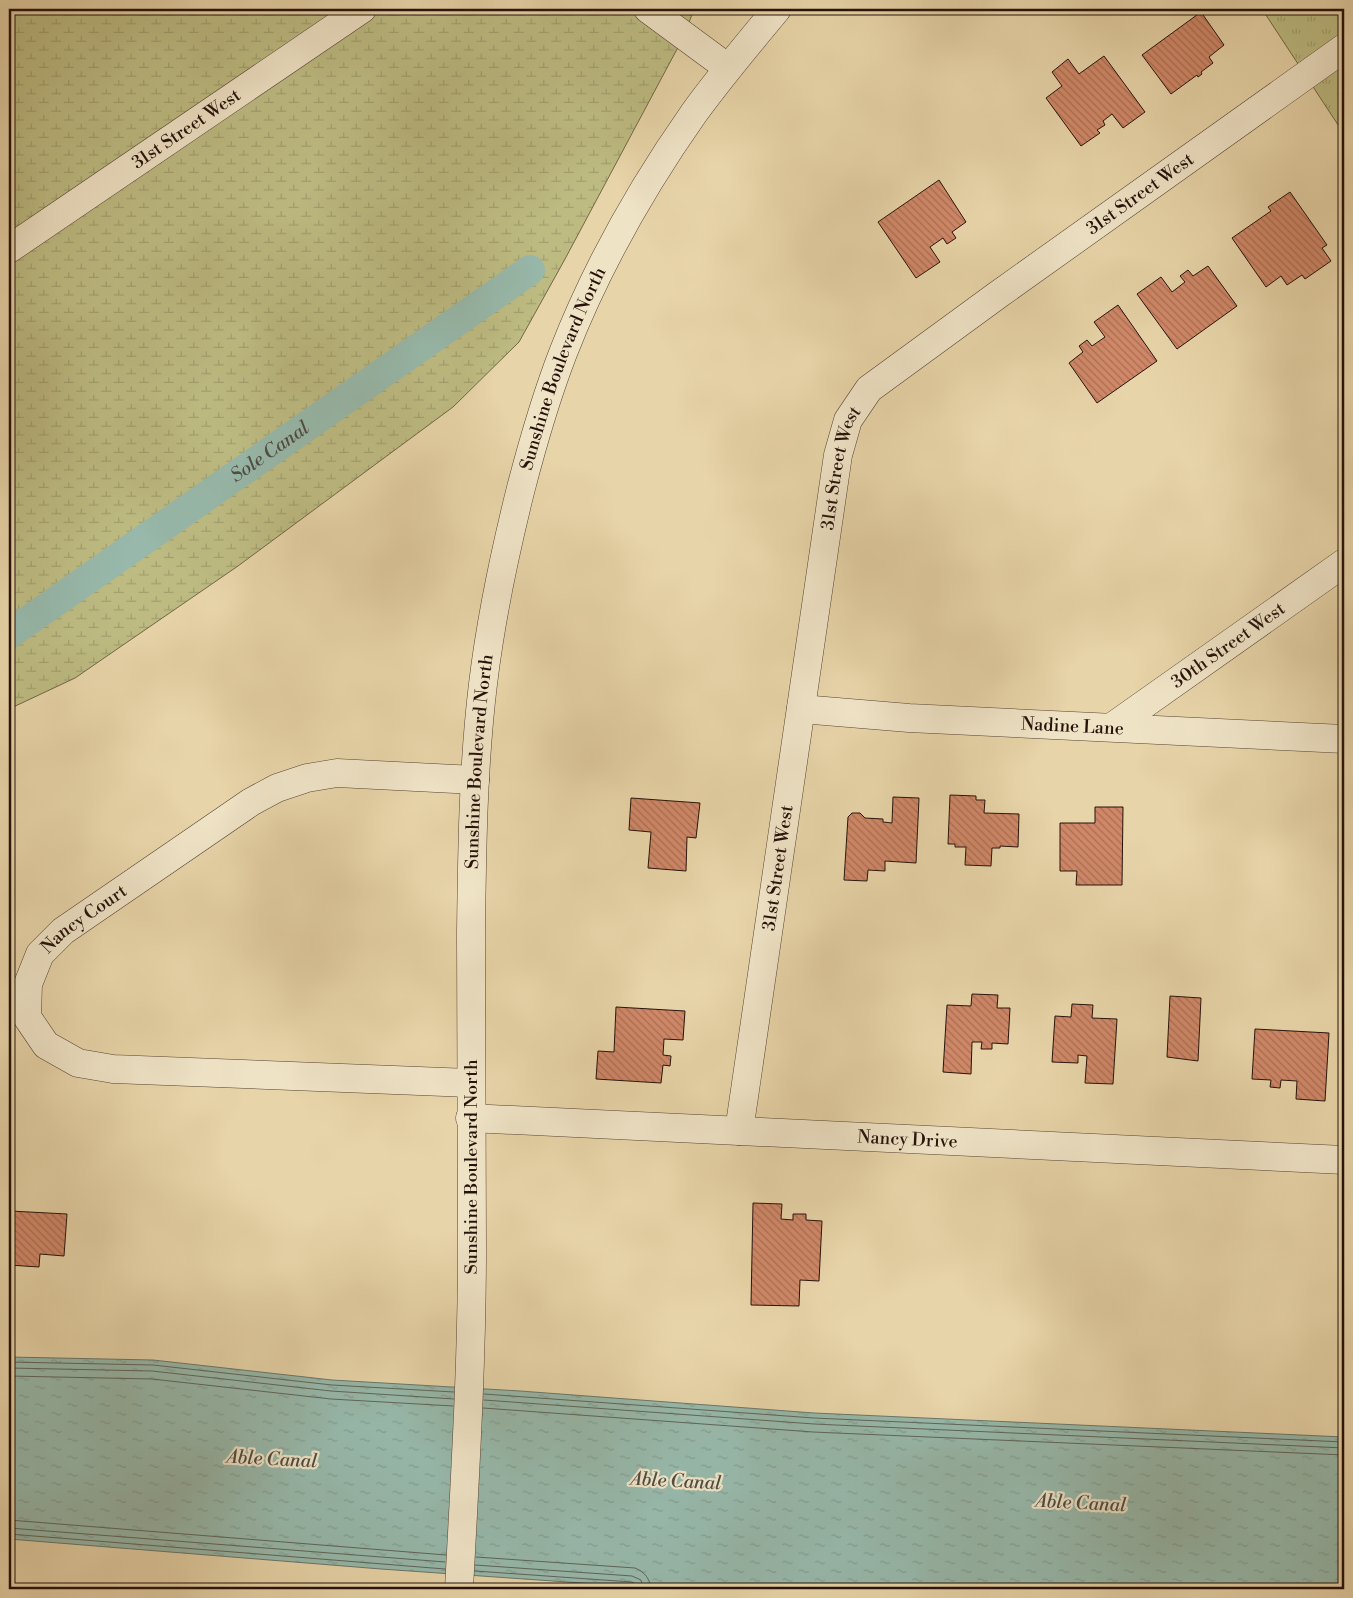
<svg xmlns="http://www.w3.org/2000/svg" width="1353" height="1598" viewBox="0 0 1353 1598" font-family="'Libre Bodoni',serif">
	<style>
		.grass { fill: url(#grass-tufts); stroke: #726646 }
		.wetland { fill: url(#wetland-marsh); stroke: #726646 }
		.water { fill: url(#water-ripples); stroke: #6a766a }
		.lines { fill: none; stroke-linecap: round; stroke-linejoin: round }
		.shore { stroke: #5e655a; stroke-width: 1 }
		.canal { stroke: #97b8aa; stroke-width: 30 }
		.building { fill: url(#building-back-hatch); stroke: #26120b }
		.minor-casing { stroke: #564232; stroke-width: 29 }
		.minor { stroke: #efe3c6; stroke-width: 28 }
		.labels { text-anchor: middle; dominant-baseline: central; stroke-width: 4.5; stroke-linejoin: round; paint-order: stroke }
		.street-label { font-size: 18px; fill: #26120b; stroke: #efe3c6 }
		.water-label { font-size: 19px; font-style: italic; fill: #4e4c43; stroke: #efe3c6 }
	</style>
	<defs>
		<pattern id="grass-tufts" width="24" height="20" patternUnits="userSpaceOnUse" patternTransform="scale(1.25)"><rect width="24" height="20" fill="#bdbb82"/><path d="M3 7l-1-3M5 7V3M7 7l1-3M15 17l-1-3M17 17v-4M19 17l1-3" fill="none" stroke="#a2a06f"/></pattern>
		<pattern id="wetland-marsh" width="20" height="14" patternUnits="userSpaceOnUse" patternTransform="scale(1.25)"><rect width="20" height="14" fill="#bdbb82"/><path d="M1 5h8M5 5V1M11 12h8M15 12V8" fill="none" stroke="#a2a06f"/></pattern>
		<pattern id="water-ripples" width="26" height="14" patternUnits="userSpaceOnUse" patternTransform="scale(1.25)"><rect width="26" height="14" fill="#97b8aa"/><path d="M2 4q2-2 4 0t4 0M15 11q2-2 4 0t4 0" fill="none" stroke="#829d91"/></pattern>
		<pattern id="building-back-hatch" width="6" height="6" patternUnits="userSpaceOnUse" patternTransform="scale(1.25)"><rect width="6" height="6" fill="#d08868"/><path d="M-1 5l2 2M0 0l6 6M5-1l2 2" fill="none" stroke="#a96e54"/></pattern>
	</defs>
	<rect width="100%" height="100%" fill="#e7d4a8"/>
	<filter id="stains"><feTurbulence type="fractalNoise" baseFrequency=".004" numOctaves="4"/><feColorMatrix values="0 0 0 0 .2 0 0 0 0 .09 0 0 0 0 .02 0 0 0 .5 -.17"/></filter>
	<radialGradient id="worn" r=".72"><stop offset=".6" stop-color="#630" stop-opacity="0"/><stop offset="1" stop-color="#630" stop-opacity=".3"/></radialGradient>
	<path class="grass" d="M 1262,9 L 1344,9 L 1344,134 Z"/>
	<path class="wetland" d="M 9,9 L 694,9 L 684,36 L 565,259 L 519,342 L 453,407 L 238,566 L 75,678 L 9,709 Z"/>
	<path class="water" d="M 9,1357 L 153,1360 L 332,1380 L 520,1391 L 814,1413 L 1344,1437 L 1344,1589 L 667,1589 L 381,1569 L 9,1539 Z"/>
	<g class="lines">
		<path class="shore" d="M 9,1362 L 153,1365 L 332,1385 L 454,1392
			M 9,1368 L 152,1371 L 331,1391 L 454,1399
			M 9,1376 L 152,1379 L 331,1399 L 453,1406
			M 484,1394 L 814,1418 L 1344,1442
			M 484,1400 L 814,1424 L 1344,1448
			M 483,1408 L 813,1432 L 1344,1455
			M 9,1520 L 446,1555
			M 9,1528 L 445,1562
			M 9,1534 L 445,1569
			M 476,1557 L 635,1568 C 645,1572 650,1579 651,1589
			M 475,1565 L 632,1576 L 641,1580 L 643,1589
			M 475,1571 L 632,1582 L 636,1584 L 637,1589"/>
		<path class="canal" id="s1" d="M 9,634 L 530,270"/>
	</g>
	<path class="building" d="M 1201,12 L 1224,45 L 1209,57 L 1213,63 L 1201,72 L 1202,74 L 1198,77 L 1197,75 L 1171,94 L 1142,55 Z
		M 1104,56 L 1145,112 L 1123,128 L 1112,114 L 1103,121 L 1105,125 L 1097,130 L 1100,133 L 1081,146 L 1046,98 L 1062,86 L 1052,72 L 1068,59 L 1079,74 Z
		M 939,180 L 966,222 L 952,232 L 956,238 L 947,244 L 943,238 L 930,247 L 940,262 L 916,278 L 878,222 Z
		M 1290,192 L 1327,245 L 1322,248 L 1331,261 L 1305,279 L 1302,275 L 1287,285 L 1281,276 L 1266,287 L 1232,238 L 1271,211 L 1268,207 Z
		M 1208,266 L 1237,306 L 1177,349 L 1137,294 L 1161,277 L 1172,292 L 1185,282 L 1180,276 L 1188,270 L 1193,276 Z
		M 1118,305 L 1157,361 L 1097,403 L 1069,363 L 1083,352 L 1079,346 L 1087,340 L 1092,346 L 1105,337 L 1094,322 Z
		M 950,795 L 976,796 L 976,800 L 985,800 L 984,813 L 1019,814 L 1018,847 L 1000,846 L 1000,848 L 992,848 L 991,866 L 965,865 L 966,847 L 955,847 L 955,844 L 948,844 Z
		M 893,797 L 919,798 L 916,863 L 885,861 L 885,871 L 868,870 L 867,881 L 844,880 L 848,817 L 852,813 L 860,813 L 865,818 L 883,819 L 883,822 L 892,823 Z
		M 631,798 L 700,803 L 696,838 L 687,837 L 686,871 L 648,868 L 651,832 L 629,830 Z
		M 1095,807 L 1123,807 L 1122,885 L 1076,885 L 1077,871 L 1060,871 L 1060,823 L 1095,823 Z
		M 972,994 L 998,995 L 997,1008 L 1010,1008 L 1008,1044 L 992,1043 L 992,1049 L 981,1049 L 982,1042 L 972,1042 L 971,1074 L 943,1072 L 947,1005 L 971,1006 Z
		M 1170,996 L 1201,998 L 1198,1061 L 1167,1057 Z
		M 1072,1004 L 1093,1005 L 1092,1018 L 1117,1019 L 1113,1084 L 1085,1083 L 1087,1056 L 1078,1055 L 1078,1063 L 1052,1062 L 1055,1016 L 1071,1017 Z
		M 616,1007 L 685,1011 L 683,1040 L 664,1039 L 663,1055 L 671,1056 L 670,1066 L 663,1065 L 661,1083 L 596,1079 L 598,1051 L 614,1052 Z
		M 1255,1029 L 1329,1033 L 1325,1101 L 1296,1099 L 1297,1081 L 1281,1080 L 1280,1088 L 1270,1087 L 1271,1080 L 1252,1079 Z
		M 753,1203 L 782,1204 L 781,1219 L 793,1220 L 793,1214 L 806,1214 L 806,1220 L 822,1221 L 819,1281 L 800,1280 L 799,1306 L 751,1305 Z
		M 10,1211 L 67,1214 L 64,1256 L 40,1254 L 39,1267 L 9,1265 Z"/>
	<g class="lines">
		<defs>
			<g id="minor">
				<path d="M 648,9 L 728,68"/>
				<path id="s2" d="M 9,249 L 362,9"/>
				<path id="s3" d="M 801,709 L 909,718 L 1344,739"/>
				<path id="s4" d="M 1112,727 L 1344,563"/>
				<path id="s5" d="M 470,1083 L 113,1069 L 78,1063 L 46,1045 L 27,1017 L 28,984 L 40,954 L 63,931 L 251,802 L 277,788 L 307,778 L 337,773 L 475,780"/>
				<path id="s6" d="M 470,1118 L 1344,1160"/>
				<path id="s7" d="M 739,1131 L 838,455 L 848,420 L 869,389 L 999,294 L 1344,48"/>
				<path id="s8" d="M 459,1589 C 465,1476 472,1362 472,1249 C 471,1143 471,1038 471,933 C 472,850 473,766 483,684 C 491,617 505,552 521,488 C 533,442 546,397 563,353 C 596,268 642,187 694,113 C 720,77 749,43 777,9"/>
			</g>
		</defs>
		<use href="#minor" class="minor-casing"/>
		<use href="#minor" class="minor"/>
	</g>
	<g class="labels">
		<g class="street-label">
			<text stroke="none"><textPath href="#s2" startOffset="214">31st Street West</textPath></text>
			<text stroke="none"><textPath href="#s7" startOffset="1091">31st Street West</textPath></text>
			<text stroke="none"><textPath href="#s8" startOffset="1232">Sunshine Boulevard North</textPath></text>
			<text stroke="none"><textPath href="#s7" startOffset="671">31st Street West</textPath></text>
			<text stroke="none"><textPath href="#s4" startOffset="142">30th Street West</textPath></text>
			<text stroke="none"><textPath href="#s3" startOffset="272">Nadine Lane</textPath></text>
			<text stroke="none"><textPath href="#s8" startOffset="828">Sunshine Boulevard North</textPath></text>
			<text stroke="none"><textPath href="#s7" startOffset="266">31st Street West</textPath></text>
			<text stroke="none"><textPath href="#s5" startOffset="585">Nancy Court</textPath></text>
			<text stroke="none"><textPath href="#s6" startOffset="438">Nancy Drive</textPath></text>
			<text transform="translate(471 1167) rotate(-90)">Sunshine Boulevard North</text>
		</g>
		<g class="water-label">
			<text stroke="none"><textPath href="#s1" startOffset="318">Sole Canal</textPath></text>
			<text transform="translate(272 1459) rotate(3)">Able Canal</text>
			<text transform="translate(676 1481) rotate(3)">Able Canal</text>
			<text transform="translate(1081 1503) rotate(3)">Able Canal</text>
		</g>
	</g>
	<rect width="1353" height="1598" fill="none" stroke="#e7d4a8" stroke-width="30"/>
	<rect x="10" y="10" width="1333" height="1578" fill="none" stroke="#26120b" stroke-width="2.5"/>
	<rect x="15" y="15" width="1323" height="1568" fill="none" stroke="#26120b"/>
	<rect width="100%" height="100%" filter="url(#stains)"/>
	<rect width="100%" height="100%" fill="url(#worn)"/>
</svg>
